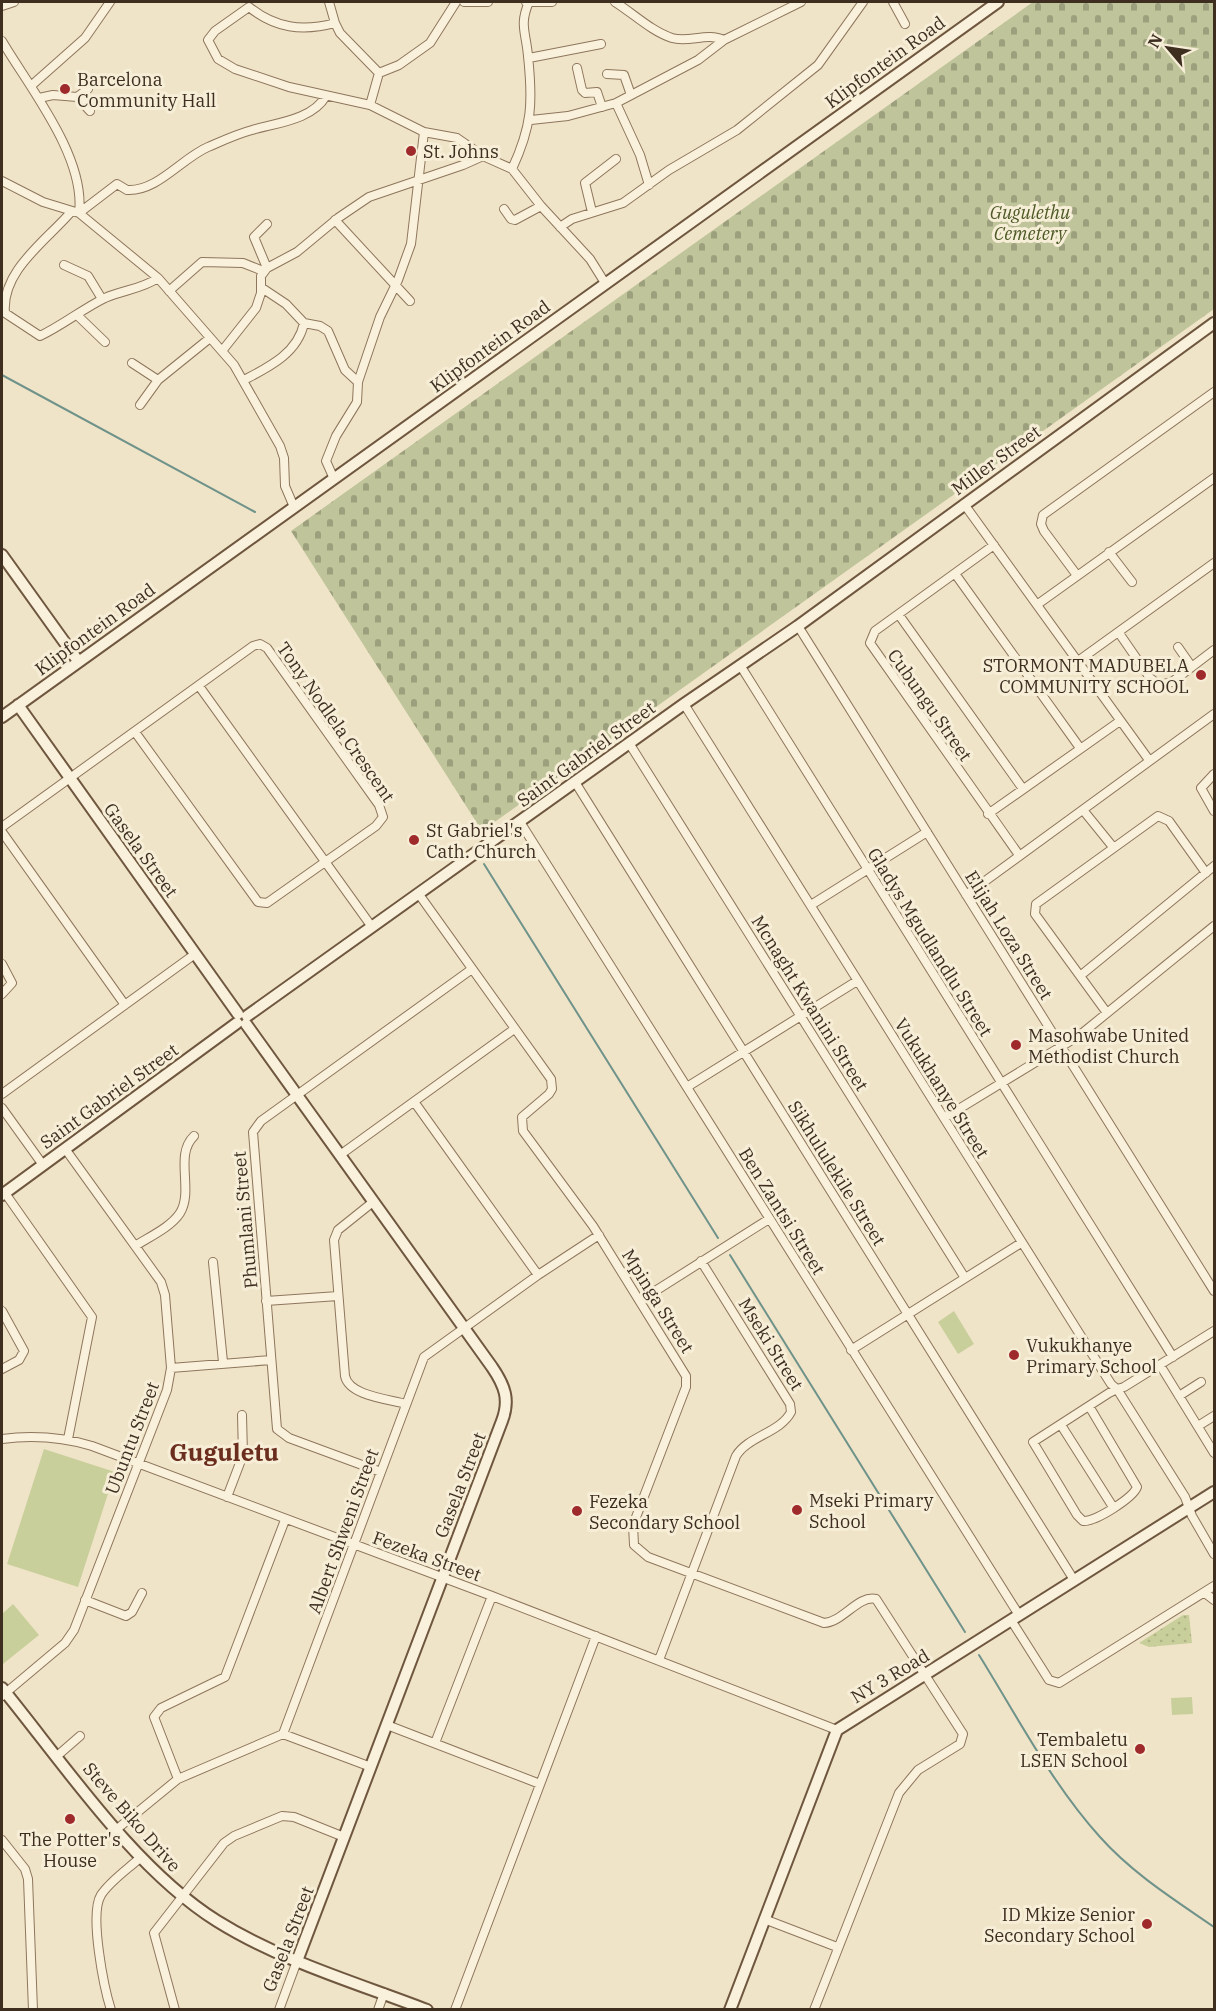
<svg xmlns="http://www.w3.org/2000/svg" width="1216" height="2011" viewBox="0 0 1216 2011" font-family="'IBM Plex Serif',serif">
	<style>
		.grass { fill: #c9cf9b }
		.cemetery { fill: url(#cemetery-stones) }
		.park { fill: url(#park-dots) }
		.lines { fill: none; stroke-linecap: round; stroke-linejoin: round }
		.stream { stroke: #6f938a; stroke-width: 2 }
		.street-casing { stroke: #8d765c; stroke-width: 10 }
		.secondary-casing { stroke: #6f573f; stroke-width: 14 }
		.street { stroke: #faf1dc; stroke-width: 8 }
		.secondary { stroke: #faf1dc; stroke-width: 10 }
		.poi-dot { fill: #9e2a2b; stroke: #f7eed8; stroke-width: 2 }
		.labels { text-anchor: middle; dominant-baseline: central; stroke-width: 6; stroke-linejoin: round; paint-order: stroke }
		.street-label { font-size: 18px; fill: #3d2e20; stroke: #f7eed8 }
		.poi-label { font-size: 18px; fill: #3d2e20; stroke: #f7eed8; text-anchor: start }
		.park-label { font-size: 18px; font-style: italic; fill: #4d5a26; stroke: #f7eed8 }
		.district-label { font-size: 24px; font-weight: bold; fill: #6b2e1e; stroke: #f7eed8 }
	</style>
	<defs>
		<pattern id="cemetery-stones" width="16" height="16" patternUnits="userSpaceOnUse" patternTransform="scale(1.5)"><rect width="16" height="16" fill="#bfc49a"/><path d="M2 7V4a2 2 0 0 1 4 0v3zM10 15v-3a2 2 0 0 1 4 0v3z" fill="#9ca07d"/></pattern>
		<pattern id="park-dots" width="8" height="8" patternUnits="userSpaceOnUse" patternTransform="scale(1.5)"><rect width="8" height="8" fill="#c9cf9b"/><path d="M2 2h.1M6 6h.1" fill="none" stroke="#aeb285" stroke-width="1.8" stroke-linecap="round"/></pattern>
	</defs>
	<rect width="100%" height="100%" fill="#f0e4c8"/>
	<path class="grass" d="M 954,1311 L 974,1344 L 958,1354 L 938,1322 Z
		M 44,1449 L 115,1472 L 78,1587 L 7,1564 Z
		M 13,1604 L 39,1635 L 3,1664 L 2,1614 Z
		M 1192,1697 L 1193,1714 L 1172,1715 L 1171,1698 Z"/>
	<path class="cemetery" d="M 1033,2 L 1214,2 L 1214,309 L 482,831 L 291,531 Z"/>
	<path class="park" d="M 1183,1615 L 1189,1615 L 1192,1643 L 1149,1647 L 1139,1643 Z"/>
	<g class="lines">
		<path class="stream" d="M 2,375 L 255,512
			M 484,864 L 718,1238
			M 730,1255 L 965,1632
			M 979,1655 C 1017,1716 1052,1784 1100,1837 C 1133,1874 1175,1900 1214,1927"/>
		<defs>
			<path id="street" d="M 329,2 L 335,23 L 340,33 L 379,73
				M 464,2 L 488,2
				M 526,2 L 552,2
				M 615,2 C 634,14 651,31 672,38 C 689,43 707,32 724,40
				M 893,2 L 905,24
				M 2,6 L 14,2
				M 335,23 C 302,32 275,28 249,7 L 215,31 L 208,40 L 218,59 L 235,69 L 289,87 L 370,105 L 424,132 L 457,138 L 483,156
				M 2,41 C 29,87 86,157 79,213 L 158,278 L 234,365 L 280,446 L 284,458 L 285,486 L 294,507
				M 529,58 L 601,44
				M 577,68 L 582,90 L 585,93 L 597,92 L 602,107
				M 379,73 L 399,65 L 430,43 L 456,2
				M 607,74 L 624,75 L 631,95
				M 32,85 L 85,38 L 110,2
				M 77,97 L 88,89
				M 39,98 L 53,95 L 77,97 L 90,111
				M 616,103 L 640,155 L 649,185
				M 370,105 L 379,73
				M 531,120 L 568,116 L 616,103 L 698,60 L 724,40 L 801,2
				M 512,169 C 532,126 533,103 528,56 C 526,32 519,25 529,2
				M 2,181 L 43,202 L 79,213 L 117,184 L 127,190 C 157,192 182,158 208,147 C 222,141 237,134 252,130 C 276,123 312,120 326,96
				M 504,209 L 511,219 L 515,220 L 541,206
				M 71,212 C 46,241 1,271 5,313 L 40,336 C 63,325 84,308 105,298 C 123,290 142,289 158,278
				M 592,212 L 585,183 L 616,159
				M 335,220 L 410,301
				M 560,227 L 572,219 L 623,203 L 669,170 L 737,130 L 818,65 L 863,2
				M 64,265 L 88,276 L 102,299
				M 267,268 L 254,237 L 267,224
				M 262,288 L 286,304 L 304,323 L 320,326 L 328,331 L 345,370 L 358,382 L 357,402 L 336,436 L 326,461 L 334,479
				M 169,291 L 202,262 L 243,263 L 263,271
				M 78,316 L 105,342
				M 222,351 L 256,308 L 261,293 L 261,276 L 267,268 L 297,252 L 338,218 L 369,197 L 463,165 L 483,156 L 512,169 L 541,206 L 590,259 L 605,283
				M 132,363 L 158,380
				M 244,380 C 269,367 298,353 304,323
				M 358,382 L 380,317 L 398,280 L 411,244 L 424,132
				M 140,405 L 158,380 L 210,338
				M 964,504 L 1149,760
				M 994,545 L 875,631 L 870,643 L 1019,855
				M 1109,552 L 1132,582
				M 1076,574 L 1044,531 L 1041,524 L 1043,515 L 1214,392
				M 956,575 L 1080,748
				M 1038,604 L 1214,478
				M 899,615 L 1023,789
				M 798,626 L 1214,1291
				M 1119,633 L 1150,678 L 1159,685 L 1172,682 L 1214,650
				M 1178,647 L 1192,667
				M 1078,661 L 1214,563
				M 740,665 L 1173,1357
				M 199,686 L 372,927
				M 684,704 L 1111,1384 L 1117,1389 L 1124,1387 L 1214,1331
				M 629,743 L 965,1278
				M 1214,774 L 1201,788 L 1214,811
				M 575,782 L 1074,1580
				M 1083,810 L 1113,847
				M 988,814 L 1120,721
				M 520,822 L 1019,1615
				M 2,827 L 253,646 L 260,644 L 267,648 L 379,805 L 383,817 L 376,826 L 267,903 L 258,902 L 135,732
				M 2,832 L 125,1005
				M 418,893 L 551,1079 L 552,1089 L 549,1094 L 522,1117 L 523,1131 L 593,1226 L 686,1376 L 686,1387 L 633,1525 L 634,1545 L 648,1557 L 824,1623 C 843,1622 858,1595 876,1599 L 963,1734 L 960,1744 L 918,1770 L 899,1793 L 814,2010
				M 966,895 L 1214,714
				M 811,905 L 927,832
				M 2,964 L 12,983 L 2,994
				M 1080,976 L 1214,866
				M 1107,1013 L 1035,914 L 1036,904 L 1158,816 L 1169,821 L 1206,873
				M 687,1087 L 857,981
				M 2,1094 L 195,954
				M 415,1103 L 538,1275
				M 2,1108 L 43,1165
				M 944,1118 L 1080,1035 L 1214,926
				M 340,1155 L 513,1030
				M 5,1193 L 92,1317 L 68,1439
				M 373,1202 L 338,1230 L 334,1240 L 345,1376 C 349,1396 389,1399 406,1404
				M 135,1246 C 149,1237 171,1227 180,1213 C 194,1190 174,1155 194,1136
				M 213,1262 L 223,1362
				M 641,1300 L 769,1219
				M 266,1301 L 338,1296
				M 2,1311 L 24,1351 L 19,1360 L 2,1369
				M 851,1350 L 1021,1243
				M 1160,1365 L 1214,1453
				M 171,1368 L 271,1360
				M 1179,1396 L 1201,1382
				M 1089,1406 L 1137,1487 C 1133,1498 1095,1522 1083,1521 L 1077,1515 L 1033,1442 L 1109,1393 L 1117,1389 L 1185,1497 L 1192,1516 L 1214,1554
				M 1061,1425 L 1113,1507
				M 1198,1426 L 1214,1416
				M 2,1439 C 33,1435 62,1437 92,1446 L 492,1596 L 837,1730
				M 381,1472 L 289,1438 L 277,1429 L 253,1132 L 261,1121 L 472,969
				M 227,1497 L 243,1455 L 242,1415
				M 1205,1593 L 1214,1600
				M 85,1600 L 126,1616 L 132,1612 L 142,1593
				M 1011,1620 L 1049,1680 L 1059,1683 L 1214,1586
				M 659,1660 L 736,1456 C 748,1436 780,1433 791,1412 L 790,1404 L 701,1261
				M 2,1696 L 65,1643 L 74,1630 L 167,1390 L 171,1368 L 165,1295 L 161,1282 L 66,1150
				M 387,1725 L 540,1784
				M 283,1734 L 371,1767
				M 435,1743 L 492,1596
				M 57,1756 L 80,1736
				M 178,1779 L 154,1717 L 161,1708 L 225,1677 L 285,1520
				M 117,1829 L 178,1779 L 283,1734 L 424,1357 L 538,1275 L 599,1235
				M 2,1840 L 25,1869 L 28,1879 L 33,2010
				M 764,1919 L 837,1947
				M 111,2010 C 104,1988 89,1914 101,1895 C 110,1881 128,1869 141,1857
				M 175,2010 L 154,1933 L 224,1843 L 234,1836 L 282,1816 L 294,1817 L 344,1837
				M 279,2010 L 297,1961
				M 378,2010 L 384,1993
				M 455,2010 L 596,1636"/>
			<path id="secondary" d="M 2,555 L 78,661
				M 18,705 L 238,1014
				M 2,717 L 998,2
				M 247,1016 L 684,704 L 798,626 L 1214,323
				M 246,1024 L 492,1367 C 505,1386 510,1400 502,1421 L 297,1961
				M 2,1195 L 237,1023
				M 2,1688 C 64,1764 134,1869 217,1921 C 281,1961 357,1983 427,2010
				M 730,2010 L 837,1730 L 1214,1492"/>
		</defs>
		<use href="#street" class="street-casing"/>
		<use href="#secondary" class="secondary-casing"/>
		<use href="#street" class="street"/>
		<use href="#secondary" class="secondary"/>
	</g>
	<g class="poi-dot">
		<circle cx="65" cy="89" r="6"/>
		<circle cx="411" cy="151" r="6"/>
		<circle cx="1201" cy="675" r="6"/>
		<circle cx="414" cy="840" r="6"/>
		<circle cx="1016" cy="1045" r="6"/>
		<circle cx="1014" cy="1355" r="6"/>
		<circle cx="797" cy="1510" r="6"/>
		<circle cx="577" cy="1511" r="6"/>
		<circle cx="1140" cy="1749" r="6"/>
		<circle cx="70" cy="1819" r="6"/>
		<circle cx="1147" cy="1924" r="6"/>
	</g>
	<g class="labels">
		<g class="street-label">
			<text transform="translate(885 62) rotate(-36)">Klipfontein Road</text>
			<text transform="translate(490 346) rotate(-36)">Klipfontein Road</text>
			<text transform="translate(996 460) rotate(-36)">Miller Street</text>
			<text transform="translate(95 629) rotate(-36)">Klipfontein Road</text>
			<text transform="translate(930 705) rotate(55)">Cubungu Street</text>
			<text transform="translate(336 722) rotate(55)">Tony Nodlela Crescent</text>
			<text transform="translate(586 754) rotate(-36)">Saint Gabriel Street</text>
			<text transform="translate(141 850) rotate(54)">Gasela Street</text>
			<text transform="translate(1009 935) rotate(58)">Elijah Loza Street</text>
			<text transform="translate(930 942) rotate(58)">Gladys Mgudlandlu Street</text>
			<text transform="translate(810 1003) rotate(58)">Mcnaght Kwanini Street</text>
			<text transform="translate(942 1088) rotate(58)">Vukukhanye Street</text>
			<text transform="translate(109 1096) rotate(-36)">Saint Gabriel Street</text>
			<text transform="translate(837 1173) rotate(58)">Sikhululekile Street</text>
			<text transform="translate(782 1211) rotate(58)">Ben Zantsi Street</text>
			<text transform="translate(245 1220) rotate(-95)">Phumlani Street</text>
			<text transform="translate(658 1301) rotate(58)">Mpinga Street</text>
			<text transform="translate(771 1344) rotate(58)">Mseki Street</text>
			<text transform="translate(132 1438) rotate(-69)">Ubuntu Street</text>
			<text transform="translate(460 1485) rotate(-69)">Gasela Street</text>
			<text transform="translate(343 1531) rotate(-70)">Albert Shweni Street</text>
			<text transform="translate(427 1556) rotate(20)">Fezeka Street</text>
			<text transform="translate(890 1676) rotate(-31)">NY 3 Road</text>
			<text transform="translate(132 1817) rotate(49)">Steve Biko Drive</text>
			<text transform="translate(288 1939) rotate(-69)">Gasela Street</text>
		</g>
		<g class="poi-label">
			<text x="77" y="79">Barcelona<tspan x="77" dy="21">Community Hall</tspan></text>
			<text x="423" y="151">St. Johns</text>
			<text x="1189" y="665" text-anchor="end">STORMONT MADUBELA<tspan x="1189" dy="21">COMMUNITY SCHOOL</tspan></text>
			<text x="426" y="830">St Gabriel's<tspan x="426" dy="21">Cath. Church</tspan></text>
			<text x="1028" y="1035">Masohwabe United<tspan x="1028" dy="21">Methodist Church</tspan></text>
			<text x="1026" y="1345">Vukukhanye<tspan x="1026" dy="21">Primary School</tspan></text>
			<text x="809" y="1500">Mseki Primary<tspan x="809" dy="21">School</tspan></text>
			<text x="589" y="1501">Fezeka<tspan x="589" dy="21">Secondary School</tspan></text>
			<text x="1128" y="1739" text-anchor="end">Tembaletu<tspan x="1128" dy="21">LSEN School</tspan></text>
			<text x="70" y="1839" text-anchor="middle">The Potter's<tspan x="70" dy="21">House</tspan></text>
			<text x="1135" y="1914" text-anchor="end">ID Mkize Senior<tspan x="1135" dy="21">Secondary School</tspan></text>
		</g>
		<g class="park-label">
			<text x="1030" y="212">Gugulethu<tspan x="1030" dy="21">Cemetery</tspan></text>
		</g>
		<g class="district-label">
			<text x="224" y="1452">Guguletu</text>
		</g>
	</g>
	<rect width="1216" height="2011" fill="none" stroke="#3d2e20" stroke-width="6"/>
	<g transform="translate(1168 48) rotate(299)" stroke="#f7eed8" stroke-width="4.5" paint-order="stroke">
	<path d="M0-4.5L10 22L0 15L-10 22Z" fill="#3d2e20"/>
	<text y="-9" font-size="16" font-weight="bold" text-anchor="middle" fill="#3d2e20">N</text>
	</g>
</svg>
